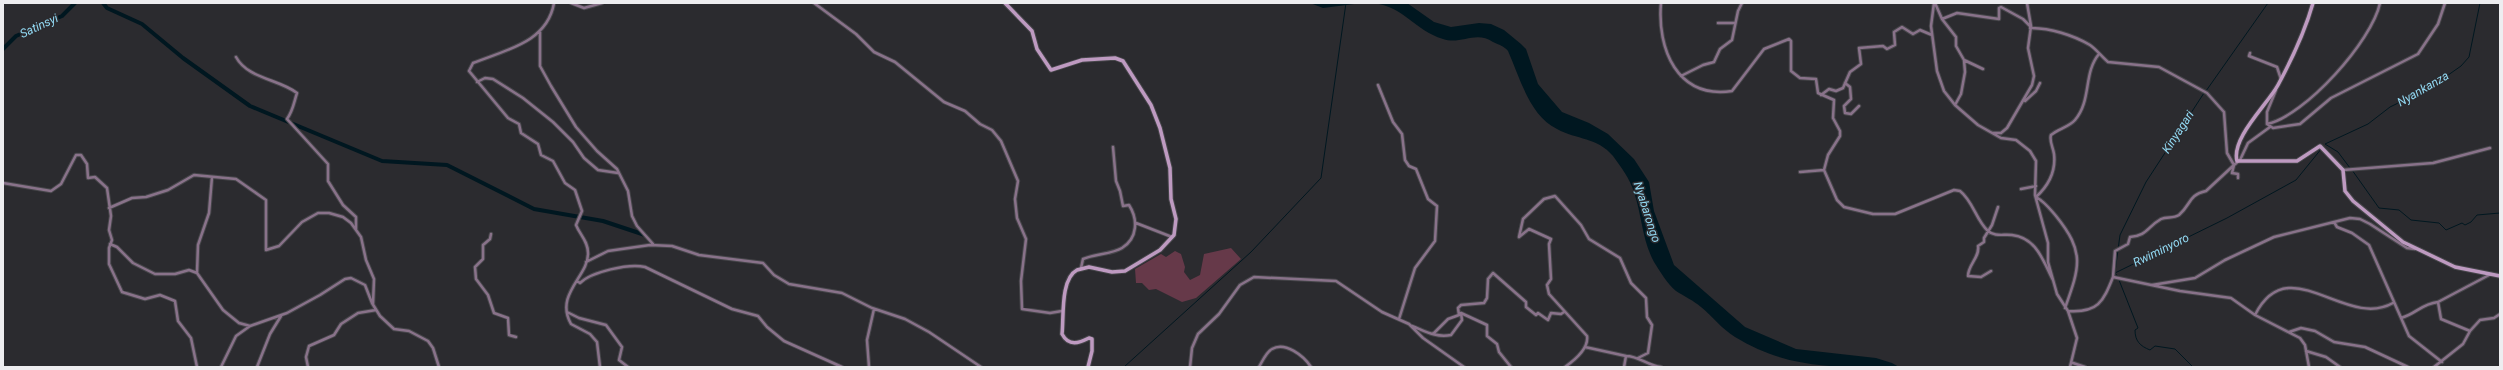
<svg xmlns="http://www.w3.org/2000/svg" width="2503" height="370" viewBox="0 0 2503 370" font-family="Roboto,sans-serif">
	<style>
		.green { fill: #663949 }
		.water { fill: #001720 }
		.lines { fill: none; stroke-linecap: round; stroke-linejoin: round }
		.stream { stroke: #001720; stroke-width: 1 }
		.river { stroke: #001720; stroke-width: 4 }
		.minor-casing { stroke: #46464a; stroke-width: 4.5 }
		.secondary-casing { stroke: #46464a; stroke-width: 5.5 }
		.minor { stroke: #89728a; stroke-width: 2.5 }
		.secondary { stroke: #be9ac1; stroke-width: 3.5 }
		.labels { text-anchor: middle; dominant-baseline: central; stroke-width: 3; stroke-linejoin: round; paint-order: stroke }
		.water-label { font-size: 12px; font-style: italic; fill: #92d9f3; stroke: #2b2b2f }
	</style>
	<rect width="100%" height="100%" fill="#2b2b2f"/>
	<path class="green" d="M 1231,248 L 1241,259 L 1196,298 L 1182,302 L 1156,289 L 1149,290 L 1142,283 L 1136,283 L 1135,269 L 1161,254 L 1166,257 L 1175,251 L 1181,254 L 1185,267 L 1184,272 L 1190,280 L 1200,275 L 1204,254 Z"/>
	<path class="water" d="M 1310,3 L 1362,3 L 1323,8 Z
		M 1373,3 L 1407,3 L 1434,22 L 1451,27 L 1479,23 L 1491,24 L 1504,30 L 1521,44 L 1526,49 L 1538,84 L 1562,112 L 1589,123 L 1608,134 L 1634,159 L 1649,182 L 1654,211 L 1674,265 L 1745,327 L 1796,349 L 1876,358 L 1892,363 L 1899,367 C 1838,367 1789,370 1735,337 C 1722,329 1713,317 1701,307 C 1694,301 1684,296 1676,291 C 1668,285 1659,270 1654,262 C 1642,240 1642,216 1634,192 C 1630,179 1621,167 1613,156 C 1597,137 1577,140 1557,129 C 1529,115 1520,78 1508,51 C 1504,46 1499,45 1493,42 C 1476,30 1461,45 1443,39 C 1414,30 1405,7 1373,3 Z"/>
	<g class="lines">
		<path class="stream" d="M 2206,91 L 2268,3
			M 2350,168 L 2338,152 L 2325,144 L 2368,124 L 2390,107 L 2431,87 L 2461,66 L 2469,57 L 2480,3
			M 2352,170 L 2379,208 L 2399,210 L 2411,220 L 2439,223 L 2446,230 L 2462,223 L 2465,225 L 2471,222 L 2477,215 L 2500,213
			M 2115,272 L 2120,235 L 2146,182 L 2204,93
			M 2118,277 L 2115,273 L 2227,218 L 2296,180 L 2322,148
			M 2119,280 L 2138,328 L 2135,330 C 2135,341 2140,346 2150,350 L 2155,346 L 2175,349 L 2193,367
			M 1124,367 L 1251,252 L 1321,178 L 1346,3"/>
		<path class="river" d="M 103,3 L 107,8 L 142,24 L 183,58 L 250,106 L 382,161 L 447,165 L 534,209 L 603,221 L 645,235
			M 3,49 L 16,36 L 62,16 L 75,3"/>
		<defs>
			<path id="minor" d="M 554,3 C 547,43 505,50 473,63 L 469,71 L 508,118 L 519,124 L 521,133 L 538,144 L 541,155 L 553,161 L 565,183 L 575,190 L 582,211 L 576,225 C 580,235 588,241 588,253 C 589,276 554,294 571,324 L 590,334 L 597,342 L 600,367
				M 571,3 L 584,8 L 602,3
				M 814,3 L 856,34 L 874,52 L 895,62 L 944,102 L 965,111 L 980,124 L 992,130 L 1001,141 L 1018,181 L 1015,199 L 1017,218 L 1026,239 L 1021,281 L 1022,309 L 1050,313 L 1062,311
				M 1661,3 C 1657,49 1677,99 1732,91 L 1764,49 L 1789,39 L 1791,41 L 1791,71 L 1800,78 L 1816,79 L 1818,93 L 1834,100 L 1833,118 L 1840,131 L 1840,136 L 1828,155 L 1824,170 L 1837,200 L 1844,207 L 1873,214 L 1895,214 L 1954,190 L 1960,191 C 1973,201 1976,220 1988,231 C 1995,237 2003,234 2012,235 C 2037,238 2043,261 2053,280
				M 1934,3 L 1931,26 L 1937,71 L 1944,91 L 1955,105 L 1978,125 L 2001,138 L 2016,140 L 2030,151 L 2036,161 L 2035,195 L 2048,243 L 2048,262 L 2057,294 L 2068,311 L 2077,338 L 2070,367
				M 1935,3 L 1942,19 L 1956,37 L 1956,46 L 1964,60 L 1965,72 L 1961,94 L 1955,105
				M 1942,19 L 1957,13 L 1999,19 L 1999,8 L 2001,7 L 2023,19 L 2030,26
				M 1718,23 L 1735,23
				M 2030,28 C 2050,28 2073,35 2090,45 C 2096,49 2102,57 2108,62 L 2159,67 L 2207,93 L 2224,112 L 2227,153 L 2234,165 L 2240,160 L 2248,143 L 2270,127
				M 540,32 L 540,66 L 551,86 L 576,127 L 597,151 L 617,169 L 628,191 L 632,216 L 637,226 L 653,244
				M 2250,53 L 2249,56 L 2277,67 L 2281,79
				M 236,57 C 248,79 279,79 297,93 C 294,102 293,111 287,119 L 328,164 L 328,181 L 343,205 L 356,217 L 356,229
				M 1964,60 L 1983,69
				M 1681,76 L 1703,65 L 1714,62 L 1720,49 L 1732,40 L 1738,11 L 1742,3
				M 477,82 L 485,78 L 493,79 L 523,98 L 553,122 L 573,142 L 584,158 L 598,170 L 618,173
				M 1845,83 L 1850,87 L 1851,99 L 1844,106 L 1845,113 L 1851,114 L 1859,106
				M 1378,85 L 1393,122 L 1402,134 L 1405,160 L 1409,166 L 1416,169 L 1428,199 L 1437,206 L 1435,241 L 1415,268 L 1399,319
				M 2276,90 L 2267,112 L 2267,124 C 2305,116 2372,41 2380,3
				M 1821,95 L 1829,89 L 1836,91 L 1843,88 L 1850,72 L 1861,64 L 1859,48 L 1883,46 L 1887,49 L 1895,45 L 1894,32 L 1902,27 L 1913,34 L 1920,30 L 1932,35
				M 2025,101 L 2036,91 L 2040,83
				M 2267,124 L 2273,128 L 2300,124 L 2331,98 L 2418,54 L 2438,24 L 2445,3
				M 1993,133 L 2001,133 L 2007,128 L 2032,85 L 2034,76 L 2028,48 L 2031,26 L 2027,3
				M 2234,165 L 2232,173 L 2238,174 L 2238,178
				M 2343,170 L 2433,163 L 2490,148
				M 1800,172 L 1824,170
				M 3,183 L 51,191 L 61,184 L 76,155 L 81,155 L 87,164 L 88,178 L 95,177 L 107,188 L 111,216 L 109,230 L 112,240 L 109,248 L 109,264 L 122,292 L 145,299 L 160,295 L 175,301 L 178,321 L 191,338 L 197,367
				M 2021,189 L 2036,186
				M 109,208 L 132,198 L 146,197 L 168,190 L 194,175 L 236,179 L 266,200 L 266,250 L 279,246 L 302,222 L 318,213 L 329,213 L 343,217 L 351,223 L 361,237 L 366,260 L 374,279 L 373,304
				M 2334,222 L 2337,227 L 2352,233 L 2369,245 L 2409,336 L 2442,362
				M 1136,223 L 1172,237
				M 491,234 L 490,239 L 483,245 L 483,259 L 475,267 L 476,279 L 488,295 L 494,313 L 508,318 L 509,335 L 516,337
				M 110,244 L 117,247 L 133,263 L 155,274 L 175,274 L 189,270 L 197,273 L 223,310 L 239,323 L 250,326 L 287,313 L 320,295 L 345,279 L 351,278 L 365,285 L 372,303 L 380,316 L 394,329 L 409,331 L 428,341 L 433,348 L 439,367
				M 586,262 L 608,251 L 650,245 L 672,246 L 699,255 L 763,263 L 774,275 L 789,284 L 842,293 L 872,308 L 905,319 L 929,332 L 981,367
				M 1081,268 L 1083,259 C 1095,254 1112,254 1122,248 C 1138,238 1138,219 1129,205 L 1123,206 L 1120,191 L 1116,181 L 1113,147
				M 1991,271 L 1981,277 L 1968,276 C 1968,265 1980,257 1978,246 L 1984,242 L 1984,238 L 1992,225 L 1998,207
				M 197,273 L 198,245 L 209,213 L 212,177
				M 2113,277 L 2115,251 L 2128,244 L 2130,237 C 2147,236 2147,227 2161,219 C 2167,216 2173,219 2179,215 C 2191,205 2188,195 2206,191 L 2234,165
				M 577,281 L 580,283 C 591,272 629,263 645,267 L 732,309 L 758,316 L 767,327 L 784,341 L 842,367
				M 2152,285 L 2195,278 L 2225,260 L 2274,237 L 2350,218 L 2360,219 L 2370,224 L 2407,248 L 2415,249
				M 2065,308 C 2080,266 2085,252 2056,216 C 2049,208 2045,202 2036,197 C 2048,186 2056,171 2054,154 C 2053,147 2049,141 2051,135 C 2058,129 2069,127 2075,120 C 2092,100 2083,73 2099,54
				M 2068,311 C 2098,313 2103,302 2113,277 L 2180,291 L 2231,298 L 2255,315 L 2300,338 L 2305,345 L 2309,367
				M 567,312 L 579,318 L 606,325 L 622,347 L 619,360 L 628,367
				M 2255,315 C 2289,248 2345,330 2393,303
				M 2401,318 C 2416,314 2421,304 2438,302
				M 1412,326 C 1425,331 1436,338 1451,335 L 1462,320 L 1461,313 L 1487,325 L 1487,336 L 1497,344 L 1499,352 L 1511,367
				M 2470,331 L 2441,319 L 2438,302 L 2491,274
				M 2289,332 L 2301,328 L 2315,331 L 2334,342 L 2365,347 L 2408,367
				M 1433,334 L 1448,319 L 1459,315 L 1458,308 L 1461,305 L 1484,303 L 1487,298 L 1488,279 L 1493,273 L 1526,302 L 1526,307 L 1536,315 L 1538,313 L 1548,320 L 1551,313 L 1561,314 L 1564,312
				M 1585,347 L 1626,356 L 1624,367
				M 2306,351 L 2326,357 L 2340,367
				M 1626,356 C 1639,356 1648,366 1661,367
				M 2073,363 L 2085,367
				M 221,367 L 236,336 L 250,326
				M 257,367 L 270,334 L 281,316
				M 308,367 L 306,357 L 309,346 L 334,335 L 341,324 L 358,313 L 376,310
				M 869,367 L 867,340 L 874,309
				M 1190,367 L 1192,348 L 1198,334 L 1219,314 L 1240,285 L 1254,277 L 1336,281 L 1382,312 L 1409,324 L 1423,338 L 1464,367
				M 1259,367 C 1262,362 1266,352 1272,349 C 1285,341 1304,356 1311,367
				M 1565,367 C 1575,360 1589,349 1587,336 L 1549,294 L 1547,285 L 1551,279 L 1549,244 L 1551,239 L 1529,229 L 1519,237 L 1523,219 L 1544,199 L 1555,196 L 1581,225 L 1589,239 L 1620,258 L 1631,283 L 1646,298 L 1647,317 L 1652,325 L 1648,353 L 1638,358
				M 2434,367 L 2463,344 L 2470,331 L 2480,320 L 2494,318 L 2500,314"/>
			<path id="secondary" d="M 1005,3 L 1032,31 L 1037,49 L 1051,70 L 1082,60 L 1115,58 L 1123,61 L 1151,105 L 1160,128 L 1170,168 L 1171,199 L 1176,219 L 1174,235 L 1160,250 L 1125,271 L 1112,272 L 1089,267 L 1077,270 C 1060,279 1064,318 1062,334 C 1069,347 1079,343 1089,338 L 1092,339 L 1092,351 L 1088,367
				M 2313,3 C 2305,31 2292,59 2278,85 C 2267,105 2231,138 2237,161 L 2297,161 L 2320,146 L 2343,170 L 2345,191 L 2353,201 L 2403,242 L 2455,267 L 2500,276"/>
		</defs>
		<use href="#minor" class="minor-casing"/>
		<use href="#secondary" class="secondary-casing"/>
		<use href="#minor" class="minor"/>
		<use href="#secondary" class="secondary"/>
	</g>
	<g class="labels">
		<g class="water-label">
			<text transform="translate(39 26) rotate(-25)">Satinsyi</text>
			<text transform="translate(2423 89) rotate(-30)">Nyankanza</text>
			<text transform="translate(2178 132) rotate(-57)">Kinyagari</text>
			<text transform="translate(1647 212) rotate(72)">Nyabarongo</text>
			<text transform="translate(2161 250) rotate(-26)">Rwiminyoro</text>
		</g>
	</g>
	<rect width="2503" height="370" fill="none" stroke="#ededf0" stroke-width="8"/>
</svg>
